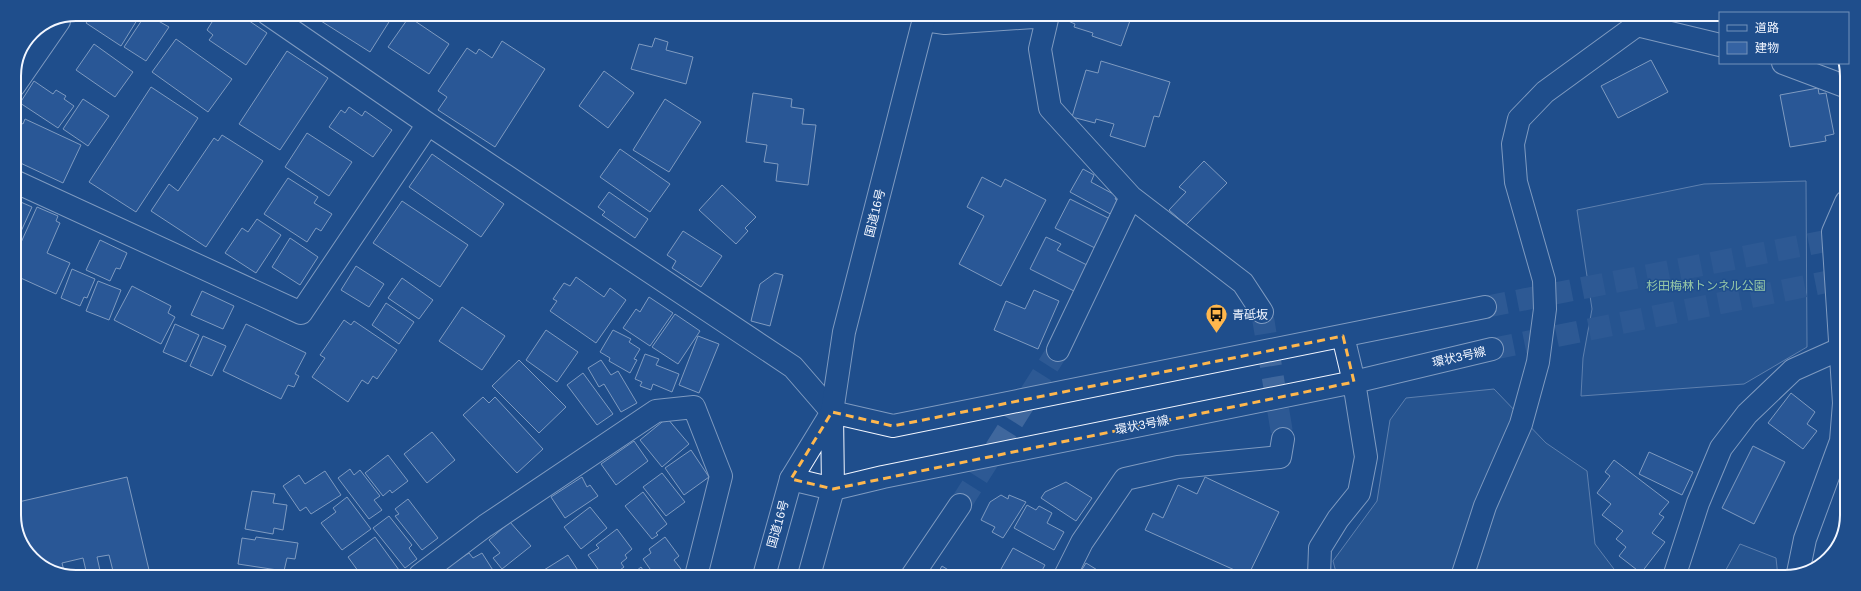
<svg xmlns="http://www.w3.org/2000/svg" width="1861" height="591" viewBox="0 0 1861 591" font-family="Helvetica,'Noto Sans JP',sans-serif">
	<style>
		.built { fill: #305b95; stroke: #a8bbd7 }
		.building { fill: #3563a3; stroke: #f2f6ff }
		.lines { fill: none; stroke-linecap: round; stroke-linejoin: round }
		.minor-tunnel { stroke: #3f679d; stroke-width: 22; stroke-dasharray: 22 11; stroke-linecap: butt }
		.minor-casing { stroke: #f2f6ff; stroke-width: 24 }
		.highway-casing { stroke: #f2f6ff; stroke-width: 24 }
		.minor { stroke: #1f4e8c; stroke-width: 22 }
		.highway { stroke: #1f4e8c; stroke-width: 22 }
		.marked { fill: none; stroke: #ffb74d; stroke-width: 3; stroke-dasharray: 8 5; stroke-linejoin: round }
		.labels { text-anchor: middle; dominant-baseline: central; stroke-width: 3; stroke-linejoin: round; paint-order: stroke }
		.street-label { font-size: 12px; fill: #f2f6ff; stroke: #1f4e8c }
		.park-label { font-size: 12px; fill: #97c8a6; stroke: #1f4e8c }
		.poi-label { font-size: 12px; fill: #f2f6ff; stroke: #1f4e8c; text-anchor: start }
		.rim { fill: none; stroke: #f2f6ff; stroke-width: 2 }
	</style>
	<rect width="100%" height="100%" fill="#1f4e8c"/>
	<path class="built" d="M 1806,181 L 1807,347 L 1744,384 L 1581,396 L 1583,358 L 1592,309 L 1577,210 L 1704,184 Z
		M 1494,389 L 1546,443 L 1587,471 L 1595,544 L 1620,577 L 1337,576 L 1333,561 L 1377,501 L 1390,420 L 1406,398 Z
		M 1740,544 L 1776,558 L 1778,577 L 1722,577 Z"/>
	<path class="building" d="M 84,14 L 135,14 L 139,17 L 121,46 L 86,23 L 90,18 Z
		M 146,14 L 169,27 L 146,61 L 124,47 Z
		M 217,14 L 239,14 L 267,33 L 246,65 L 209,40 L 213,35 L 207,30 Z
		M 300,14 L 315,14 L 310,21 Z
		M 326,14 L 394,14 L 370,52 L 321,21 Z
		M 1068,15 L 1132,15 L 1121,46 L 1092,36 L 1093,33 L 1074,27 L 1075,24 L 1066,20 Z
		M 409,17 L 449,44 L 429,74 L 388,47 Z
		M 655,38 L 668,42 L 666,50 L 693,57 L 686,84 L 631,69 L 639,44 L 652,47 Z
		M 176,39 L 232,79 L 208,112 L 152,72 Z
		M 502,41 L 545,69 L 495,147 L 438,110 L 447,97 L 438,91 L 467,48 L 476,54 L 479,49 L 492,58 Z
		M 94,44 L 133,72 L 115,97 L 76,70 Z
		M 287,51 L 328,78 L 280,150 L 239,124 Z
		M 1651,60 L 1668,92 L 1618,118 L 1601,86 Z
		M 1101,61 L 1170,82 L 1159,117 L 1154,116 L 1145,147 L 1110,136 L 1114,124 L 1096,119 L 1095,123 L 1072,117 L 1086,70 L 1098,73 Z
		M 604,71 L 634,93 L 608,128 L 579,106 Z
		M 34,81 L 53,94 L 56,90 L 66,96 L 64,99 L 74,106 L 58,128 L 20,103 Z
		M 151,87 L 198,118 L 136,212 L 89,182 Z
		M 1818,88 L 1819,94 L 1826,93 L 1834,134 L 1825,136 L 1826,141 L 1790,147 L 1780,95 Z
		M 753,93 L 792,99 L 791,107 L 804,109 L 802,124 L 816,125 L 808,185 L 776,181 L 778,164 L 764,162 L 767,145 L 746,142 Z
		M 83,99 L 109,116 L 88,146 L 63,129 Z
		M 665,99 L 701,122 L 669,172 L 633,150 Z
		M 349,107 L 362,116 L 365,111 L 392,130 L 373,157 L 329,127 L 341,110 L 345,113 Z
		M 25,119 L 81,145 L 63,183 L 14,160 L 14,120 L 23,124 Z
		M 307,133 L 352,162 L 329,196 L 285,167 Z
		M 222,135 L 263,161 L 206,247 L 151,211 L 169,184 L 178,191 L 214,138 L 218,141 Z
		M 620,149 L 670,184 L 650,212 L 600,177 Z
		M 432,154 L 504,204 L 481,237 L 409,187 Z
		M 1204,161 L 1227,183 L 1186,225 L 1169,210 L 1186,192 L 1179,187 Z
		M 1083,169 L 1094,175 L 1091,182 L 1117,196 L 1115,199 L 1122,202 L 1114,216 L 1070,192 Z
		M 982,177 L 1001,187 L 1005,179 L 1046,200 L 1001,286 L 959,264 L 984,216 L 967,207 Z
		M 288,178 L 318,197 L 314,203 L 332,214 L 321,231 L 316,228 L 307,242 L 264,214 Z
		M 722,185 L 756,217 L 745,228 L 748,231 L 736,244 L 699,210 Z
		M 609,192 L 648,219 L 635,238 L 602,215 L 605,212 L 598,207 Z
		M 14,199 L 32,207 L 14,247 Z
		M 1070,199 L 1110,219 L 1095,248 L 1055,228 Z
		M 402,201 L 468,245 L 440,287 L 373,243 Z
		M 37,207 L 58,216 L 56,221 L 60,223 L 47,253 L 70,263 L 56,294 L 14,275 L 14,258 Z
		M 257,219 L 281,235 L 256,273 L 225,253 L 242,228 L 248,232 Z
		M 683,231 L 722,256 L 701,287 L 672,268 L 676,261 L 667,255 Z
		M 1046,237 L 1061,244 L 1057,250 L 1087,265 L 1074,291 L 1030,269 Z
		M 290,238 L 318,257 L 300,285 L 272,267 Z
		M 100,240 L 127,253 L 120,269 L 116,268 L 110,281 L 86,270 Z
		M 356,266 L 384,284 L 369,307 L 341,290 Z
		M 72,269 L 95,279 L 87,298 L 84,297 L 80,306 L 61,298 Z
		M 775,273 L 783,275 L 770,326 L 751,321 L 760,284 Z
		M 576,277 L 604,297 L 610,288 L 626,300 L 596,343 L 550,311 L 557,301 L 553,299 L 564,283 L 570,286 Z
		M 402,278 L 433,300 L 419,319 L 388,298 Z
		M 98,281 L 121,290 L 109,320 L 86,311 Z
		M 132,286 L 171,306 L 168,313 L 175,317 L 161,344 L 114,320 Z
		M 1034,290 L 1059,301 L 1038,349 L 994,330 L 1006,301 L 1025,309 Z
		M 202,291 L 234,306 L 223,329 L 191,315 Z
		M 649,297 L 673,313 L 650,346 L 623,328 L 636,309 L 640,312 Z
		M 386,303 L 414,322 L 399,344 L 372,325 Z
		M 462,307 L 505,336 L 482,370 L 439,341 Z
		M 675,314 L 700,331 L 678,364 L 652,347 Z
		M 344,320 L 351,325 L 354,321 L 397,350 L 377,379 L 373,376 L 368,384 L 362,380 L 348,402 L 312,377 L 325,358 L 320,355 Z
		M 175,324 L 199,335 L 186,362 L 163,352 Z
		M 246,324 L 306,353 L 295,374 L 299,376 L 294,387 L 288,385 L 281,399 L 223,371 Z
		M 546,330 L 578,352 L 557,382 L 526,360 Z
		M 613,330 L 631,339 L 629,342 L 640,349 L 634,359 L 637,360 L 630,373 L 609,361 L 610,358 L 600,352 Z
		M 203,336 L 226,346 L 212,376 L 190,366 Z
		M 698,336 L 719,344 L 699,393 L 679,385 Z
		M 645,354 L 659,359 L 656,365 L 679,374 L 672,392 L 653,384 L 651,390 L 640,386 L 642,382 L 635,379 Z
		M 519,360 L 566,407 L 539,433 L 492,386 Z
		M 601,360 L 611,375 L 618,371 L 637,403 L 621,412 L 604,384 L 599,387 L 588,368 Z
		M 583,373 L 613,414 L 597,425 L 567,385 Z
		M 1791,393 L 1815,412 L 1807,424 L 1817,431 L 1803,449 L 1768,423 Z
		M 483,397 L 489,403 L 495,397 L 543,449 L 517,473 L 463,415 Z
		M 667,418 L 689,444 L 662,467 L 640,440 Z
		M 432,432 L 455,460 L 427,483 L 404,454 Z
		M 634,441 L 648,461 L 616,485 L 601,464 Z
		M 1753,446 L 1785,462 L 1754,524 L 1722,508 Z
		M 691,450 L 709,477 L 684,495 L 665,468 Z
		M 1649,452 L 1693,472 L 1682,495 L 1639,474 Z
		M 388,455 L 408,481 L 392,493 L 390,490 L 383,496 L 365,473 Z
		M 1614,460 L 1669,502 L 1659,514 L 1664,517 L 1652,533 L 1665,542 L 1641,573 L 1619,556 L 1626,547 L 1616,539 L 1623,531 L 1602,515 L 1611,504 L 1597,493 L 1610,476 L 1605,472 Z
		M 350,469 L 354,475 L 360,470 L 380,496 L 374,500 L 382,510 L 369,519 L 338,478 Z
		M 325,471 L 341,495 L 311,514 L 306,507 L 300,511 L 283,486 L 299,475 L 305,484 Z
		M 662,473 L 685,502 L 666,516 L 643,487 Z
		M 127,477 L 149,570 L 126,575 L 114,575 L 109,555 L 97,557 L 101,575 L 87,575 L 83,558 L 62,563 L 65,575 L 60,575 L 29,556 L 14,519 L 14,503 Z
		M 582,477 L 587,487 L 590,485 L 598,496 L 565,518 L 551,497 Z
		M 1205,477 L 1279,512 L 1248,576 L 1145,530 L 1153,513 L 1163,518 L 1178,485 L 1197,494 Z
		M 1066,482 L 1092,498 L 1076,521 L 1041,498 L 1045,492 Z
		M 252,491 L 275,494 L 273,503 L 287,505 L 283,530 L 274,528 L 273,534 L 245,529 Z
		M 643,492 L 667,524 L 656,533 L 658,535 L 652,539 L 625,506 Z
		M 1001,495 L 1008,499 L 1009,495 L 1026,502 L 1003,538 L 992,532 L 995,527 L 981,520 L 990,502 Z
		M 347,497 L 371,529 L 342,550 L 321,523 L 336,512 L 333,508 Z
		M 408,499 L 438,538 L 422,550 L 395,516 L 399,514 L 395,509 Z
		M 1027,505 L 1036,510 L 1039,506 L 1052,513 L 1047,523 L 1064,532 L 1054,550 L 1014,528 Z
		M 590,507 L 607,528 L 581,549 L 564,527 Z
		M 389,516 L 412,545 L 409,548 L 417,559 L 405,568 L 373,528 Z
		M 510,522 L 531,546 L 502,569 L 493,558 L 500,553 L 489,540 Z
		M 617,529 L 632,549 L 625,555 L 627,558 L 621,563 L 624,567 L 612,576 L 603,576 L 588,555 L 599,548 L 596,545 Z
		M 256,537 L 298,543 L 295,559 L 287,558 L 284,571 L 238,564 L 242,538 L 255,540 Z
		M 375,537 L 399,570 L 392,575 L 361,575 L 348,557 Z
		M 665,537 L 679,556 L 674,560 L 681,569 L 671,576 L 655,576 L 643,559 L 651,553 L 649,549 Z
		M 1013,548 L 1045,565 L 1039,576 L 997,576 Z
		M 469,553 L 473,558 L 482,553 L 496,575 L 450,575 L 445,568 Z
		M 568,555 L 581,575 L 536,575 Z
		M 1086,563 L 1107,576 L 1078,576 Z
		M 942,566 L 958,576 L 936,576 Z
		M 641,567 L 647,576 L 630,576 Z
		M 231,571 L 248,575 L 230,575 Z
		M 323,571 L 326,575 L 316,575 Z"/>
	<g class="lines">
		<path class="minor-tunnel" d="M 1485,307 L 1846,237
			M 1262,312 L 1283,439
			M 1492,349 L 1846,278
			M 960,505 L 1058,350"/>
		<defs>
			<path id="minor" d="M 268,14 L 428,124 L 793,367 L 832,412 L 893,426 L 1485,307
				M 1048,15 L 1040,49 L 1050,108 L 1131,197 L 1243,283 L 1262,312
				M 924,20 L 945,23 L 1048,16
				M 1783,63 L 1847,87
				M 14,86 L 59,21
				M 14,181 L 301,313 L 428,124
				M 1058,350 L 1131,197
				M 791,479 L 833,489 L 883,477 L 1354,382 L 1492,349
				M 1798,573 L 1805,539 L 1841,441 L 1844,403 L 1833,232 L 1846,202
				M 420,575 L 485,526 L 656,411 L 694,407 L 721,476 L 696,576
				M 912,576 L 960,505
				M 1065,576 L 1082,542 L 1125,479 L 1178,467 L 1280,457 L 1283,439
				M 1319,576 L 1320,548 L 1338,519 L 1359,493 L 1366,457 L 1354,382 L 1343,336
				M 1462,577 L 1485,506 L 1521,424 L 1538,362 L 1545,309 L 1544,280 L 1516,182 L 1513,144 L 1519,119 L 1545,92 L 1637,25 L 1720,45
				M 1674,577 L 1698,503 L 1721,448 L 1747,414 L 1793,370 L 1840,349"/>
			<path id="highway" d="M 764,576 L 791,479 L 832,412
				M 809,576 L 833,489 L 832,412 L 844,332 L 925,15"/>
		</defs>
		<use href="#minor" class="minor-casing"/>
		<use href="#highway" class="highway-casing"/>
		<use href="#minor" class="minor"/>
		<use href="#highway" class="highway"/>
	</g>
	<path d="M0 0H1861V591H0ZM 1343,336 L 1354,382 L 833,489 L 791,479 L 832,412 L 893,426 Z" fill="#1f4e8c" fill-opacity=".55" fill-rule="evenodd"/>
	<path class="marked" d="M 1343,336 L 1354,382 L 833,489 L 791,479 L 832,412 L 893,426 Z"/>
	<defs>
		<symbol id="bus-pin" viewBox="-11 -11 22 30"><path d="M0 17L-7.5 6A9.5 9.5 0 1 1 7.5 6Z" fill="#ffb74d" stroke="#1f4e8c"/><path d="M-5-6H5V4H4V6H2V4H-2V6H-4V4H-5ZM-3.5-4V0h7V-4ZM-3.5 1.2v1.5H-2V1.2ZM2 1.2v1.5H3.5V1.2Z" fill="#111"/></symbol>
	</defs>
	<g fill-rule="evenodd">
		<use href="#bus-pin" x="1204" y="302" width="25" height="34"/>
	</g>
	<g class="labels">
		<g class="street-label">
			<text transform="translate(875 213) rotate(-76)">国道16号</text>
			<text transform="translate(1459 357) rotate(-13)">環状3号線</text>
			<text transform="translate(1142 425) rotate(-11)">環状3号線</text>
			<text transform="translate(778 524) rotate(-74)">国道16号</text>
		</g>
		<g class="park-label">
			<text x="1706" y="286">杉田梅林トンネル公園</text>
		</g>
		<g class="poi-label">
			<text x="1232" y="315">青砥坂</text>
		</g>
	</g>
	<path d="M0 0H1861V591H0ZM76 21H1785A55 55 0 0 1 1840 76V515A55 55 0 0 1 1785 570H76A55 55 0 0 1 21 515V76A55 55 0 0 1 76 21Z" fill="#1f4e8c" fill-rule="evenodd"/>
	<path class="rim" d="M76 21H1785A55 55 0 0 1 1840 76V515A55 55 0 0 1 1785 570H76A55 55 0 0 1 21 515V76A55 55 0 0 1 76 21Z"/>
	<rect x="1719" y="12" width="130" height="52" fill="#1f4e8c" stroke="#7391ba"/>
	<rect x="1727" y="25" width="20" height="6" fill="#1f4e8c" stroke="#7391ba"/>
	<text x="1755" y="32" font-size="12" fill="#f2f6ff">道路</text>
	<rect x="1727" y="42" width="20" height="12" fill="#3563a3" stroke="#7391ba"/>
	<text x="1755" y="52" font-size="12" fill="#f2f6ff">建物</text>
</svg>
